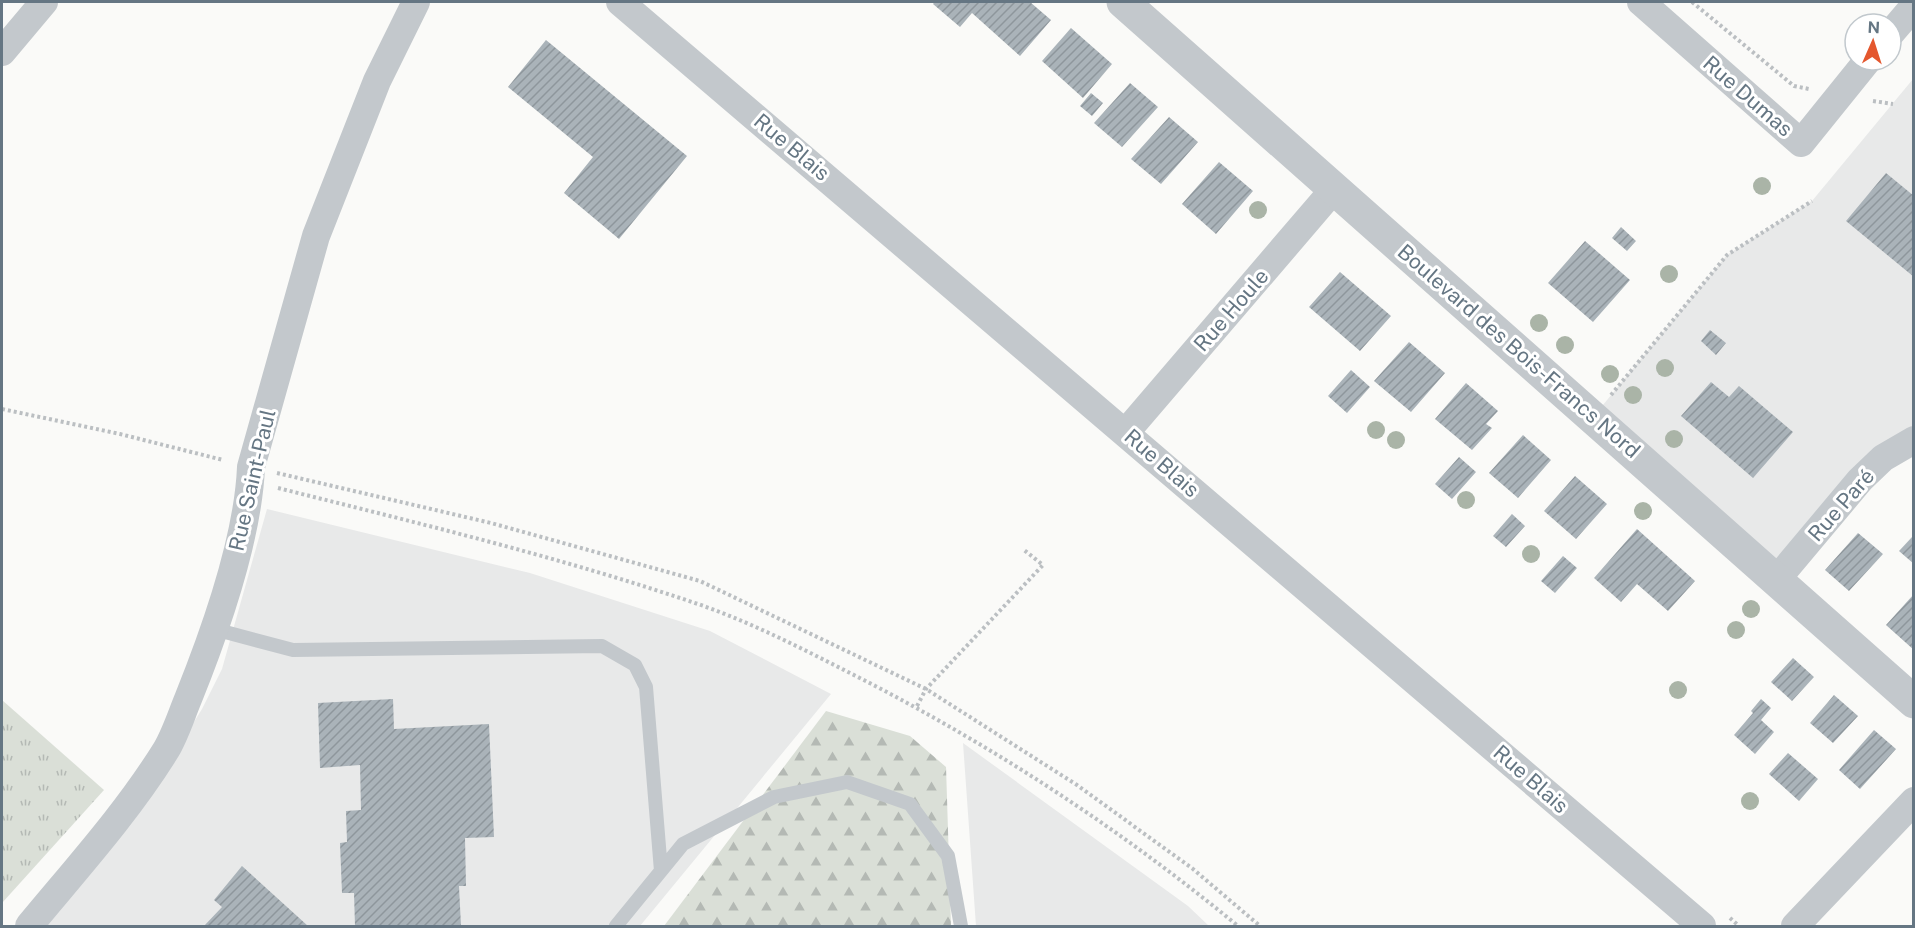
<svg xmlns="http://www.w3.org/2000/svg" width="1915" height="928" viewBox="0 0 1915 928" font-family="'Public Sans',sans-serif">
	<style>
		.built { fill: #e8e9e9 }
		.forest { fill: url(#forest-firs) }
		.park { fill: url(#park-tufts) }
		.building { fill: url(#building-hatch) }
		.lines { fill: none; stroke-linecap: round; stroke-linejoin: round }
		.path { stroke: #bbbfc2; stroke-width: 4; stroke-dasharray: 3 3; stroke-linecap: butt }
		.service { stroke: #c3c8cc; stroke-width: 14 }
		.minor { stroke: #c3c8cc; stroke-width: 28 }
		.tertiary { stroke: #c3c8cc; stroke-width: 33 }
		.tree { fill: #aab4a7 }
		.labels { text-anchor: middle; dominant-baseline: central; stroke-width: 6; stroke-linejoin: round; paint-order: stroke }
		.street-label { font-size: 21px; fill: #657683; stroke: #fff }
	</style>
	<defs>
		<pattern id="forest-firs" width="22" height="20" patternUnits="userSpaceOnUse" patternTransform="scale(1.5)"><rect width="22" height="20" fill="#dadfd7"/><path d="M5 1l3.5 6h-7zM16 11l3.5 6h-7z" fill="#b4b9b4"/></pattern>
		<pattern id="park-tufts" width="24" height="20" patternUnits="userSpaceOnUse" patternTransform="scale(1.5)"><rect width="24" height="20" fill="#dadfd7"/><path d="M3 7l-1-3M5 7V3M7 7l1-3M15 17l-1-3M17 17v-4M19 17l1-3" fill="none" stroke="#b4b9b4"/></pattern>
		<pattern id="building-hatch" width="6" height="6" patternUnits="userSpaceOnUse" patternTransform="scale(1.5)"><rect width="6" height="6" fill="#aab3b9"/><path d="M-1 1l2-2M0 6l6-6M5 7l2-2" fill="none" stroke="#8e969c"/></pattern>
	</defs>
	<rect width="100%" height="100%" fill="#fafaf8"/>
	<path class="built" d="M 1913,79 L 1913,440 L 1777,579 L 1593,417 L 1727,255 L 1812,201 Z
		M 267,509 L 530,573 L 710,631 L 831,694 L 640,926 L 42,926 L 166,767 L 202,709 L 222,669 Z
		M 963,743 L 1188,906 L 1209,926 L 976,926 Z"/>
	<path class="forest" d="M 826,711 L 910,736 L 946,767 L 951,926 L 664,926 Z"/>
	<path class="park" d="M 2,700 L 104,790 L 2,903 Z"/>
	<path class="building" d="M 935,2 L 1030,2 L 1051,20 L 1020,56 L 972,13 L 960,27 L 933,4 Z
		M 1071,28 L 1112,64 L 1083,98 L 1042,61 Z
		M 546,40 L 687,156 L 619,239 L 564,193 L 593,157 L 508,87 Z
		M 1130,83 L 1158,107 L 1122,147 L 1094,123 Z
		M 1091,93 L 1103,103 L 1092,116 L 1080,106 Z
		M 1169,117 L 1198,142 L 1161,184 L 1131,159 Z
		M 1219,162 L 1253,191 L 1216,234 L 1182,204 Z
		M 1886,173 L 1914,196 L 1914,277 L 1846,221 Z
		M 1621,227 L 1636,241 L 1627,251 L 1612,238 Z
		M 1585,241 L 1630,280 L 1593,322 L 1548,283 Z
		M 1340,272 L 1391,316 L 1360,351 L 1309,307 Z
		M 1710,330 L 1726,343 L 1716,355 L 1701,341 Z
		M 1409,342 L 1445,373 L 1411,412 L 1374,381 Z
		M 1351,370 L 1370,387 L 1347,413 L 1328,396 Z
		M 1711,382 L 1729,397 L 1739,386 L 1793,432 L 1753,478 L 1681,416 Z
		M 1466,383 L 1498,411 L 1486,424 L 1492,428 L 1472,450 L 1435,419 Z
		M 1523,435 L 1551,460 L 1518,498 L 1489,473 Z
		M 1459,457 L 1476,472 L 1452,499 L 1435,484 Z
		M 1575,476 L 1607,504 L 1576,539 L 1544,511 Z
		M 1512,514 L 1525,526 L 1506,547 L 1493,536 Z
		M 1637,529 L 1695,581 L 1668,611 L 1637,584 L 1621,602 L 1594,578 Z
		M 1858,533 L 1883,554 L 1849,591 L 1825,570 Z
		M 1914,535 L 1914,564 L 1899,551 Z
		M 1563,556 L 1577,568 L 1555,593 L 1541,581 Z
		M 1914,594 L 1914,650 L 1886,625 Z
		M 1793,658 L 1814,677 L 1792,701 L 1771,682 Z
		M 1834,695 L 1858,716 L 1833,743 L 1810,723 Z
		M 393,699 L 394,729 L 489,724 L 494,837 L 465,838 L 466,886 L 459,886 L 461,926 L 355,926 L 354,893 L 342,893 L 340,843 L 347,842 L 346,811 L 361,810 L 360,765 L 320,768 L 318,703 Z
		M 1761,699 L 1771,708 L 1761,720 L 1774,732 L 1755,754 L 1734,735 L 1753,713 L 1751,711 Z
		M 1874,730 L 1896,749 L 1860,789 L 1839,770 Z
		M 1788,753 L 1818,779 L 1799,801 L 1769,774 Z
		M 242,866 L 308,926 L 204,926 L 222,907 L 214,900 Z"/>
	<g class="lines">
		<path class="path" d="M 1692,2 L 1794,86 L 1809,89
			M 1873,101 L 1893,104
			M 1611,395 L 1727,255 L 1812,201
			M 2,409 L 120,434 L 223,460
			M 277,473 L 491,523 L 700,581 L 926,689 L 1077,785 L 1193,869 L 1260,926
			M 278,488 C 417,523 556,556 692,602 C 746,620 797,646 848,672 C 987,742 1118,827 1238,926
			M 917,706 L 926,689 L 1043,565 L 1024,550
			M 1730,918 L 1739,926"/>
		<path class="service" d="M 214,629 L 293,650 L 602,646 L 635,665 L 646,687 L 661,871
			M 616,926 L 683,844 L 774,797 L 847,782 L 910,804 L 948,856 L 961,926"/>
		<path class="minor" d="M 620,2 L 1702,926
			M 1641,2 L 1801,143 L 1868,60
			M 1891,33 L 1914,6
			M 2,52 L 44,2
			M 1126,432 L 1335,188
			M 1777,579 L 1860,480 L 1883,458 L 1914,440
			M 29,926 C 76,869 127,813 166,750 C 175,735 181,716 188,699 C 215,632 248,539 251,467 L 316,236 L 377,81 L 416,2
			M 1795,926 L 1914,801"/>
		<path class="tertiary" d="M 1123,2 L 1914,702"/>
	</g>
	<g class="tree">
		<circle cx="1762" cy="186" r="9"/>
		<circle cx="1258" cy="210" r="9"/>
		<circle cx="1669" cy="274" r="9"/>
		<circle cx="1539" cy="323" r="9"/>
		<circle cx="1565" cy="345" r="9"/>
		<circle cx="1665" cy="368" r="9"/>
		<circle cx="1610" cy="374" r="9"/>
		<circle cx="1633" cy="395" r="9"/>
		<circle cx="1376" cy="430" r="9"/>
		<circle cx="1674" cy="439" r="9"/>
		<circle cx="1396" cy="440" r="9"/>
		<circle cx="1466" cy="500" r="9"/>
		<circle cx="1643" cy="511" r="9"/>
		<circle cx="1531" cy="554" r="9"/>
		<circle cx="1751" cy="609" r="9"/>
		<circle cx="1736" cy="630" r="9"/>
		<circle cx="1678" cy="690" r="9"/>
		<circle cx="1750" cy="801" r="9"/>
	</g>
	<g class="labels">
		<g class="street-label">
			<text transform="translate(1748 96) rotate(41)">Rue Dumas</text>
			<text transform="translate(792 147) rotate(40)">Rue Blais</text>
			<text transform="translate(1231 310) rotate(-49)">Rue Houle</text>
			<text transform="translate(1519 351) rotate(41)">Boulevard des Bois-Francs Nord</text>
			<text transform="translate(1162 463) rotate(41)">Rue Blais</text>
			<text transform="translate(252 480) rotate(-77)">Rue Saint-Paul</text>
			<text transform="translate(1841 505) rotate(-49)">Rue Paré</text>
			<text transform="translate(1531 779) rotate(41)">Rue Blais</text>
		</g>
	</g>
	<rect width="1915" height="928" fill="none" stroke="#657683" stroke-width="6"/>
	<g transform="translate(1873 42) rotate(3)"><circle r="28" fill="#ffffff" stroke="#c1c8cd" stroke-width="1.5"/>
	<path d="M0-4.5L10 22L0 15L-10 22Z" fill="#e4572e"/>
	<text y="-9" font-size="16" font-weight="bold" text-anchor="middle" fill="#657683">N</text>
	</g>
</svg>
